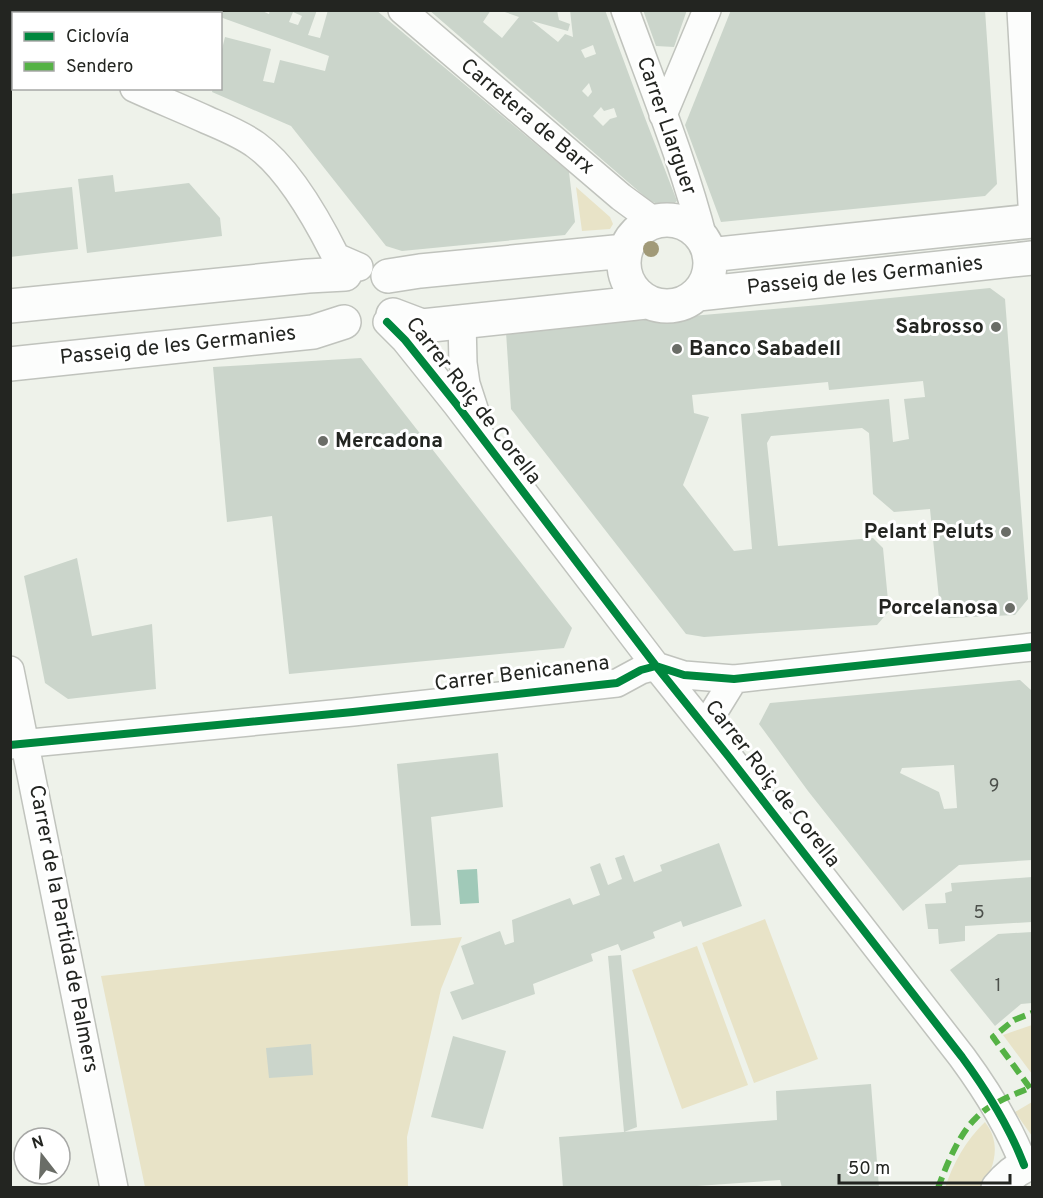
<svg xmlns="http://www.w3.org/2000/svg" width="1043" height="1198" viewBox="0 0 1043 1198" font-family="Overpass,sans-serif">
	<style>
		.green { fill: #e8e3c7 }
		.water { fill: #a0c9b8 }
		.building { fill: #cbd5cb; fill-rule: evenodd }
		.lines { fill: none; stroke-linecap: round; stroke-linejoin: round }
		.street-casing { stroke: #c0c3bd; stroke-width: 30 }
		.secondary-casing { stroke: #c0c3bd; stroke-width: 36 }
		.street { stroke: #fcfdfc; stroke-width: 27 }
		.secondary { stroke: #fcfdfc; stroke-width: 33 }
		.quiet { stroke: #55b245; stroke-width: 6; stroke-dasharray: 12 6; stroke-linecap: butt }
		.cycleway-casing { stroke: #fff; stroke-width: 11 }
		.cycleway { stroke: #00873e; stroke-width: 8 }
		.tree { fill: #a19a78 }
		.poi-dot { fill: #6a6d67; stroke: #fff; stroke-width: 2 }
		.labels { text-anchor: middle; dominant-baseline: central; stroke-width: 6; stroke-linejoin: round; paint-order: stroke }
		.number-label { font-size: 18px; fill: #4d514c }
		.street-label { font-size: 21px; fill: #232521; stroke: #fff }
		.poi-label { font-size: 21px; font-weight: bold; fill: #232521; stroke: #fff; text-anchor: end }
	</style>
	<rect width="100%" height="100%" fill="#eef2ea"/>
	<path class="green" d="M 576,187 L 610,217 L 613,224 L 610,229 L 582,231 Z
		M 765,919 L 818,1059 L 754,1083 L 702,943 Z
		M 462,937 L 441,989 L 407,1137 L 408,1187 L 145,1187 L 101,976 Z
		M 697,946 L 748,1085 L 682,1109 L 632,970 Z
		M 1032,1025 L 1032,1074 L 1003,1035 Z
		M 1032,1102 L 1032,1136 L 1015,1112 Z
		M 985,1122 C 1002,1144 994,1166 983,1187 L 945,1188 C 953,1163 966,1140 985,1122 Z"/>
	<path class="water" d="M 477,869 L 479,903 L 460,904 L 457,870 Z"/>
	<path class="building" d="M 25,10 L 128,10 L 128,14 L 32,14 Z
		M 164,10 L 199,10 L 199,14 L 164,14 Z
		M 214,10 L 260,10 L 269,14 L 270,10 L 317,10 L 308,35 L 320,38 L 328,10 L 376,10 L 569,172 L 575,222 L 565,235 L 402,251 L 386,246 L 291,126 L 212,92 L 213,88 L 220,88 L 220,57 L 225,37 L 271,49 L 263,81 L 274,83 L 280,60 L 325,71 L 329,56 L 220,17 L 220,14 L 212,14 ZM 293,12 L 302,16 L 298,25 L 289,22 Z
		M 429,10 L 491,10 L 483,22 L 502,38 L 519,17 L 499,10 L 557,10 L 559,20 L 570,24 L 568,31 L 532,21 L 558,42 L 565,34 L 573,37 L 570,10 L 605,10 L 645,118 L 677,201 L 668,208 L 650,201 ZM 593,45 L 596,54 L 585,58 L 581,50 ZM 589,83 L 592,92 L 588,97 L 582,91 ZM 601,107 L 604,111 L 614,108 L 617,117 L 610,119 L 603,126 L 593,116 Z
		M 643,10 L 687,10 L 674,47 L 656,46 Z
		M 731,10 L 985,10 L 997,184 L 985,196 L 721,222 L 685,125 Z
		M 113,175 L 115,192 L 189,183 L 220,218 L 222,236 L 87,253 L 78,179 Z
		M 72,187 L 78,249 L 10,257 L 10,194 Z
		M 990,288 L 1005,299 L 1028,599 L 1015,615 L 949,618 L 940,609 L 930,509 L 894,512 L 873,494 L 869,433 L 862,428 L 771,436 L 767,443 L 778,546 L 873,538 L 883,548 L 889,611 L 877,625 L 704,637 L 686,634 L 511,409 L 506,332 L 820,305 ZM 923,381 L 925,397 L 904,399 L 909,439 L 893,442 L 889,399 L 741,414 L 752,549 L 734,551 L 683,485 L 709,417 L 694,413 L 692,395 L 828,382 L 829,390 Z
		M 361,358 L 572,628 L 564,648 L 289,674 L 272,516 L 227,522 L 213,367 Z
		M 77,558 L 92,636 L 152,624 L 156,689 L 68,699 L 45,683 L 24,576 Z
		M 1020,680 L 1032,691 L 1032,860 L 959,865 L 903,911 L 808,791 L 759,724 L 770,703 ZM 954,765 L 957,808 L 944,809 L 939,792 L 900,773 L 902,768 Z
		M 498,753 L 503,807 L 431,817 L 441,925 L 411,926 L 397,764 Z
		M 719,843 L 742,906 L 683,927 L 681,921 L 653,932 L 655,938 L 621,951 L 618,944 L 591,954 L 593,961 L 533,984 L 535,994 L 462,1020 L 450,992 L 474,984 L 461,946 L 500,931 L 505,945 L 514,942 L 512,920 L 570,898 L 573,905 L 600,895 L 590,867 L 600,863 L 608,885 L 622,879 L 615,858 L 624,855 L 634,882 L 662,871 L 660,865 Z
		M 1032,877 L 1032,922 L 965,926 L 965,941 L 939,944 L 938,929 L 928,929 L 925,904 L 946,903 L 945,893 L 952,891 L 951,883 Z
		M 1032,932 L 1032,1003 L 1021,1004 L 995,1026 L 950,970 L 998,934 Z
		M 621,955 L 637,1127 L 624,1132 L 608,956 Z
		M 453,1036 L 506,1051 L 483,1129 L 431,1117 Z
		M 311,1044 L 313,1075 L 269,1078 L 266,1048 Z
		M 871,1084 L 879,1188 L 782,1188 L 780,1180 L 669,1188 L 563,1188 L 559,1137 L 777,1120 L 776,1091 Z"/>
	<g class="lines">
		<defs>
			<path id="street" d="M 402,10 L 621,197 L 655,222
				M 625,10 C 653,87 684,163 704,242
				M 1021,10 L 1032,204
				M 10,35 L 14,36
				M 134,88 C 158,99 183,109 207,120 C 223,127 241,134 256,145 C 289,169 318,221 336,257 L 359,267
				M 663,115 L 707,10
				M 462,321 L 463,363 L 466,384 L 478,421
				M 387,322 L 405,340 L 457,405 L 656,666 L 729,757 L 962,1057 C 987,1091 1009,1126 1024,1165
				M 10,670 L 114,1188
				M 719,743 L 713,713 L 734,679
				M 10,745 L 353,712 L 617,683 L 641,670 L 656,666 L 684,675 L 734,679 L 1032,647"/>
			<path id="secondary" d="M624 263a43 43 0 1 1 86 0a43 43 0 1 1-86 0Z
				M 709,255 L 1032,221
				M 388,276 L 420,271 L 625,251
				M 698,294 L 1032,258
				M 10,306 L 308,276 L 345,274
				M 393,315 L 422,326 L 646,302
				M 10,364 L 313,332 L 344,322
				M 998,1188 C 1008,1176 1018,1167 1032,1163"/>
		</defs>
		<use href="#street" class="street-casing"/>
		<use href="#secondary" class="secondary-casing"/>
		<use href="#street" class="street"/>
		<use href="#secondary" class="secondary"/>
		<path class="quiet" d="M 1030,1088 L 993,1037 L 1014,1020 L 1032,1013
			M 938,1188 C 946,1166 959,1134 976,1118 C 990,1103 1013,1095 1032,1087"/>
		<defs>
			<path id="cycleway" d="M 387,322 L 405,340 L 457,405 L 656,666 L 729,757 L 962,1057 C 987,1091 1009,1126 1024,1165
				M 10,745 L 353,712 L 617,683 L 641,670 L 656,666 L 684,675 L 734,679 L 1032,647"/>
		</defs>
		<use href="#cycleway" class="cycleway-casing"/>
		<use href="#cycleway" class="cycleway"/>
	</g>
	<circle class="tree" cx="651" cy="249" r="8"/>
	<g class="poi-dot">
		<circle cx="996" cy="327" r="6"/>
		<circle cx="677" cy="349" r="6"/>
		<circle cx="323" cy="441" r="6"/>
		<circle cx="1006" cy="532" r="6"/>
		<circle cx="1010" cy="608" r="6"/>
	</g>
	<g class="labels">
		<g class="number-label">
			<text x="994" y="786">9</text>
			<text x="979" y="913">5</text>
			<text x="998" y="986">1</text>
		</g>
		<g class="street-label">
			<text transform="translate(527 117) rotate(40)">Carretera de Barx</text>
			<text transform="translate(666 126) rotate(71)">Carrer Llarguer</text>
			<text transform="translate(865 276) rotate(-6)">Passeig de les Germanies</text>
			<text transform="translate(178 346) rotate(-6)">Passeig de les Germanies</text>
			<text transform="translate(473 401) rotate(52)">Carrer Roiç de Corella</text>
			<text transform="translate(522 674) rotate(-7)">Carrer Benicanena</text>
			<text transform="translate(772 784) rotate(52)">Carrer Roiç de Corella</text>
			<text transform="translate(63 929) rotate(79)">Carrer de la Partida de Palmers</text>
		</g>
		<g class="poi-label">
			<text x="984" y="327">Sabrosso</text>
			<text x="689" y="349" text-anchor="start">Banco Sabadell</text>
			<text x="335" y="441" text-anchor="start">Mercadona</text>
			<text x="994" y="532">Pelant Peluts</text>
			<text x="998" y="608">Porcelanosa</text>
		</g>
	</g>
	<rect width="1043" height="1198" fill="none" stroke="#232521" stroke-width="24"/>
	<rect x="12" y="12" width="210" height="78" fill="#ffffff" stroke="#a7a8a6" stroke-width="1.5"/>
	<rect x="24" y="32" width="30" height="9" fill="#00873e" stroke="#a7a8a6" stroke-width="1.5"/>
	<text x="66" y="42" font-size="18" fill="#232521">Ciclovía</text>
	<rect x="24" y="62" width="30" height="9" fill="#55b245" stroke="#a7a8a6" stroke-width="1.5"/>
	<text x="66" y="72" font-size="18" fill="#232521">Sendero</text>
	<g transform="translate(42 1156) rotate(343)"><circle r="28" fill="#ffffff" stroke="#a7a8a6" stroke-width="1.5"/>
	<path d="M0-4.5L10 22L0 15L-10 22Z" fill="#6a6d67"/>
	<text y="-9" font-size="16" font-weight="bold" text-anchor="middle" fill="#232521">N</text>
	</g>
	<path d="M839 1174v9h171v-9" fill="none" stroke="#232521" stroke-width="3"/>
	<text x="848" y="1174" font-size="18" fill="#232521" stroke="#ffffff" stroke-width="4.5" paint-order="stroke">50 m</text>
</svg>
